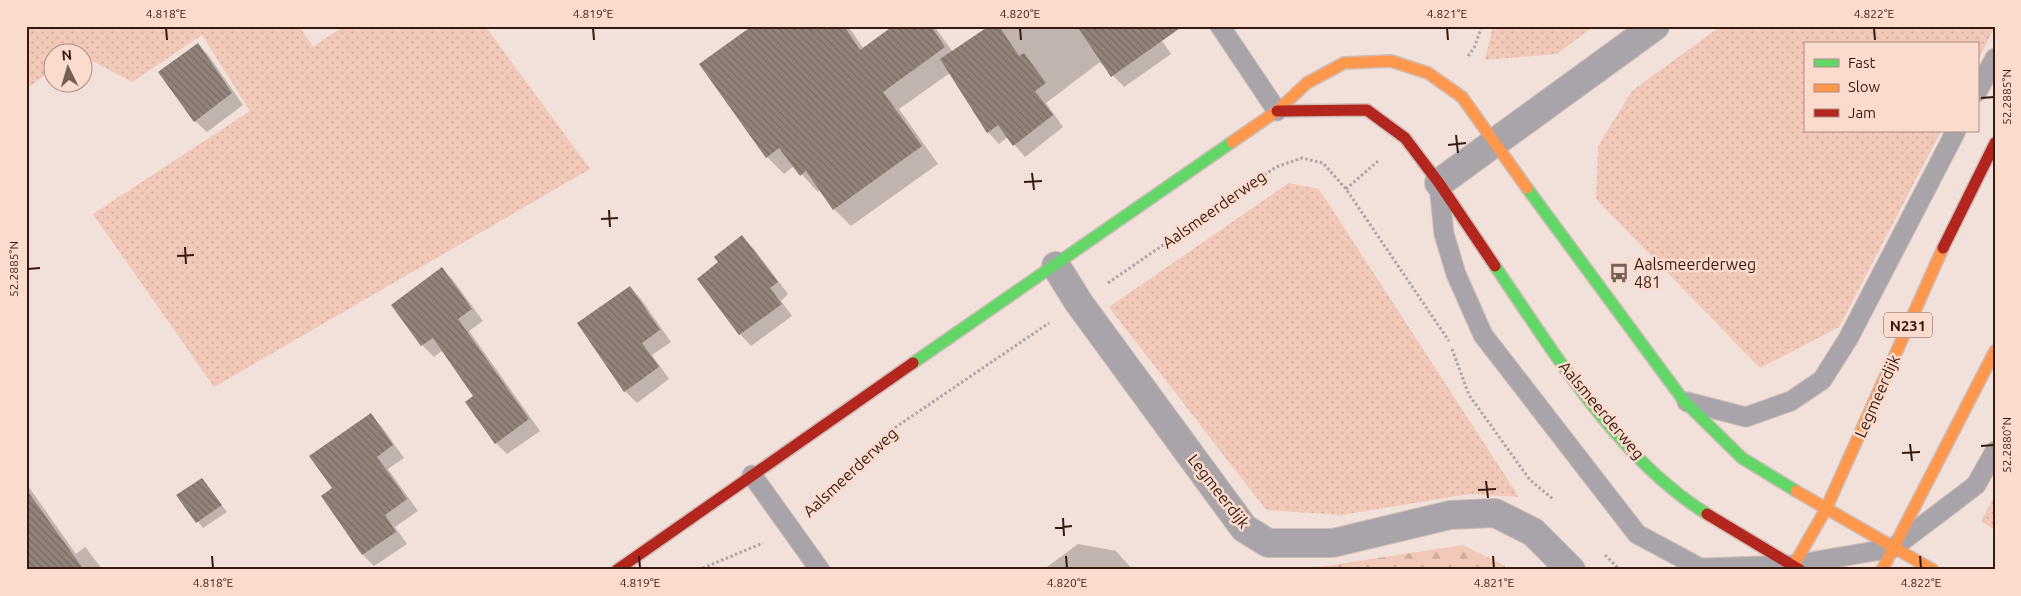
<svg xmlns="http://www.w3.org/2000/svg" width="2021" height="596" viewBox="0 0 2021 596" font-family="Ubuntu,sans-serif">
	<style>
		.grass { fill: url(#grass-dots) }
		.forest { fill: url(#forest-firs) }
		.shadow { fill: #0003 }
		.building { fill: url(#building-back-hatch) }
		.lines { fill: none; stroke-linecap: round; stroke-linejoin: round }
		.lane-casing { stroke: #cebdb7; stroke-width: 21 }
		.street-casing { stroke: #cebdb7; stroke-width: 30 }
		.fast-casing { stroke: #cebdb7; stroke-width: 14 }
		.slow-casing { stroke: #cebdb7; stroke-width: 14 }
		.jam-casing { stroke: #cebdb7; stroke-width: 14 }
		.path { stroke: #aca4a6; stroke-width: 3; stroke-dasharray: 2.5 2.5; stroke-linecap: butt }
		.lane { stroke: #a9a4aa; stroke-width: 19 }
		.street { stroke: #a9a4aa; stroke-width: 28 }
		.fast { stroke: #63d668; stroke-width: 11 }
		.slow { stroke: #ff974d; stroke-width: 11 }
		.jam { stroke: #b3261e; stroke-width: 11 }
		.ticks { fill: none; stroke: #371a0f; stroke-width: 2 }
		.labels { text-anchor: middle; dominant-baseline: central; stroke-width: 5; stroke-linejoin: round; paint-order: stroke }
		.shield { fill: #fcdbcf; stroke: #725449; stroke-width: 1 }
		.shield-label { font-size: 15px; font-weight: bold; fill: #371a0f }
		.street-label { font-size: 16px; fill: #371a0f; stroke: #fcdbcf }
		.poi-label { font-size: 16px; fill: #371a0f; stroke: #fcdbcf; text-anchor: start }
		.neatline { fill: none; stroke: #371a0f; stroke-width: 2 }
		.ticks-label { font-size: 12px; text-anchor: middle; fill: #371a0f }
	</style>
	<defs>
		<pattern id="grass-dots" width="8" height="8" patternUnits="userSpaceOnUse" patternTransform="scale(1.25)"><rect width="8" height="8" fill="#f2c8b8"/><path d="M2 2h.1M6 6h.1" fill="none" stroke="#d0ab9d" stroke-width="1.8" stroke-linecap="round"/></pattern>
		<pattern id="forest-firs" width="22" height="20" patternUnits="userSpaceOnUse" patternTransform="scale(1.25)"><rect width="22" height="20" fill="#f2c8b8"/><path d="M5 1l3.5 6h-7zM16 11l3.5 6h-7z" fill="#d0ab9d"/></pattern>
		<pattern id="building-back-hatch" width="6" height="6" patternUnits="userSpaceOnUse" patternTransform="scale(1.25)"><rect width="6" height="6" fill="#91837a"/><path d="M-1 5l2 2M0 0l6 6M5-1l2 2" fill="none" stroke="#776a62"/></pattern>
	</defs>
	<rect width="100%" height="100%" fill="#f2e0da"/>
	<path class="grass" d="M 26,26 L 299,26 L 313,47 L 344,26 L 485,26 L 590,169 L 214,387 L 93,214 L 250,111 L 202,35 L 132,82 L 83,56 L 82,52 L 52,52 L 52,70 L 26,89 Z
		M 1493,26 L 1594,26 L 1557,54 L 1485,60 Z
		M 1721,26 L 1995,26 L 1977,62 L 1977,44 L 1805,44 L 1805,131 L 1941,131 L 1839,327 L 1760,368 L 1596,199 L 1598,146 L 1632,91 Z
		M 1289,183 L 1319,189 L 1519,497 L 1469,494 L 1341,515 L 1266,510 L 1109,307 Z
		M 1995,495 L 1995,530 L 1981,521 Z"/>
	<path class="forest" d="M 1463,545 L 1505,566 L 1503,570 L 1299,570 Z"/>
	<path class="shadow" d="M 751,26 L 848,26 L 864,49 L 895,26 L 934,26 L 953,52 L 991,26 L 1177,26 L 1160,38 L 1171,54 L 1124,87 L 1100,62 L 1046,103 L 1063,127 L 1025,157 L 1008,137 L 999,144 L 988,132 L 950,73 L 899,109 L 938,164 L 851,226 L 834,209 L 820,190 L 818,192 L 794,166 L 784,174 L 767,157 Z
		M 198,44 L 209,56 L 243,105 L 207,132 L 195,121 Z
		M 742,237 L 754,249 L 788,294 L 781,301 L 792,316 L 751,346 L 740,334 L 720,263 Z
		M 441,269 L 453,280 L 483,321 L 469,331 L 540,431 L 507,454 L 495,442 L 475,396 L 443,350 L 434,357 L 422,345 L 392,305 Z
		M 630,287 L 641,299 L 671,342 L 652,355 L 669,379 L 637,403 L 625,391 Z
		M 370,415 L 382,427 L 404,458 L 388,469 L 418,511 L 395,527 L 407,544 L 374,566 L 363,555 L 322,497 L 334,489 Z
		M 202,479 L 227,512 L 203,528 L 178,495 Z
		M 26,483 L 76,554 L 85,547 L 103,570 L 26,570 Z
		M 1078,544 L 1116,551 L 1133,570 L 1043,570 Z"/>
	<path class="building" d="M 752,26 L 844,26 L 860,50 L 893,26 L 931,26 L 945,47 L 883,92 L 922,146 L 833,210 L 806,171 L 800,176 L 779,148 L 766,158 L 699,64 Z
		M 989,26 L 999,26 L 1019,56 L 1024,53 L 1046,83 L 1035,91 L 1053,115 L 1013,146 L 998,125 L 987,133 L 940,59 Z
		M 1077,26 L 1183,26 L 1111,77 Z
		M 198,43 L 232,93 L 194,122 L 158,72 Z
		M 742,235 L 778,282 L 770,288 L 782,304 L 739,335 L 697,279 L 718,262 L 714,257 Z
		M 442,267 L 472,309 L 458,319 L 529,419 L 495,444 L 465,402 L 473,396 L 433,338 L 421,346 L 391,305 Z
		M 630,286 L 660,330 L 642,343 L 659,367 L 624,392 L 577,323 Z
		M 371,413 L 393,445 L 377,457 L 407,499 L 385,515 L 396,532 L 362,555 L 321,496 L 332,488 L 309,456 Z
		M 202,478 L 222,505 L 196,523 L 176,495 Z
		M 26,489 L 84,570 L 26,570 Z"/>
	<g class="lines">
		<defs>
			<path id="lane" d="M 1220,26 L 1277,111
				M 1977,92 L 1995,58
				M 1439,186 L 1444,234 L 1456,274 L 1483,335 L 1637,534 L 1704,570
				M 1687,402 L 1746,417 L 1791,401 L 1822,380 L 1848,339 L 1956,131
				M 752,475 L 820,570
				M 1701,568 L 1793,565 L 1893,548 L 1976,485 L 1995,451"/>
			<path id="street" d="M 1439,183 L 1655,26
				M 1056,266 L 1079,303 L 1244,528 L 1268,543 L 1333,543 L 1450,515 L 1495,513 L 1533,532 L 1571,570"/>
			<path id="fast" d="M 1527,188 L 1684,401 L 1742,458 L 1796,491
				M 1495,266 C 1553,351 1618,459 1707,514
				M 913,363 L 1232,142"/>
			<path id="slow" d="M 1232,142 L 1277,111 L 1307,83 L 1344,63 L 1391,61 L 1428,73 L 1462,97 L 1527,188
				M 1796,491 L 1933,570
				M 1791,570 L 1826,509 L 1943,248
				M 1882,570 L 1995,351"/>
			<path id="jam" d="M 1277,111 L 1367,110 L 1405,138 L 1439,183 L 1495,266
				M 1943,248 L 1995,143
				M 1707,514 L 1800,570
				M 617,570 L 913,363"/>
		</defs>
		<use href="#lane" class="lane-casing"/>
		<use href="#street" class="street-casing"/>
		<use href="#fast" class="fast-casing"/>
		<use href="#slow" class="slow-casing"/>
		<use href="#jam" class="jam-casing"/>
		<path class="path" d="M 1468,56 L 1474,48 L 1482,26
			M 1346,189 L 1378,161
			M 1108,283 L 1276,167 L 1302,158 L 1323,163 L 1346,189 L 1449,341
			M 1452,349 L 1469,395 L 1530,480 L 1553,499
			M 813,508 L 825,498 L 890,431 L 1049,323
			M 1605,555 L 1620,570
			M 698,570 L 763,543"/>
		<use href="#lane" class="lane"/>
		<use href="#street" class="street"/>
		<use href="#fast" class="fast"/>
		<use href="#slow" class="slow"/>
		<use href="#jam" class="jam"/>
	</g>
	<path class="ticks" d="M 166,28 L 167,40M 593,28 L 594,40M 1020,28 L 1021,40M 1447,28 L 1448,40M 1874,28 L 1875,40M 1981,98 L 1994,97M 1456,135 L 1458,153M 1448,145 L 1466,143M 1032,173 L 1034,190M 1024,182 L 1042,181M 609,210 L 610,227M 601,219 L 618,218M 185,247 L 186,264M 177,256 L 194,255M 28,269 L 40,268M 1910,444 L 1912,461M 1981,446 L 1994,445M 1902,453 L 1920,452M 1486,481 L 1488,498M 1478,490 L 1496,489M 1063,518 L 1064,536M 1055,528 L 1072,526M 212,556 L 213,568M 639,556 L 640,568M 1066,556 L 1067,568M 1493,556 L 1494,568M 1920,556 L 1921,568"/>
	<defs>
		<symbol id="bus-bare" viewBox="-9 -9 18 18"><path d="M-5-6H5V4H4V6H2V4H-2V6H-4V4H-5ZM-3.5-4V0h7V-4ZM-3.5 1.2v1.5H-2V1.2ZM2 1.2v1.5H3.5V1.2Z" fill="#785f56" stroke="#fcdbcf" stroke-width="2.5" paint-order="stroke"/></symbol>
	</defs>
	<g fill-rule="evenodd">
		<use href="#bus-bare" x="1605" y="259" width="28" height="28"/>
	</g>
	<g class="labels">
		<rect class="shield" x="1884" y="312.5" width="48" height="25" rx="4"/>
		<g class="shield-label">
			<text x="1908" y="325">N231</text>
		</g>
		<g class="street-label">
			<text transform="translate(1214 209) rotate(-35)">Aalsmeerderweg</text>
			<text transform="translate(1877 396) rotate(-66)">Legmeerdijk</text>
			<text transform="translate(1602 410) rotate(50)">Aalsmeerderweg</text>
			<text transform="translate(850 472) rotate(-43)">Aalsmeerderweg</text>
			<text transform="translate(1219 491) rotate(52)">Legmeerdijk</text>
		</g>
		<g class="poi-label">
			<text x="1634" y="264">Aalsmeerderweg<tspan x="1634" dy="18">481</tspan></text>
		</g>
	</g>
	<rect width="2021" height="596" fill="none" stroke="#fcdbcf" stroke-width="55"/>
	<rect x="1804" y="42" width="175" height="90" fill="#fcdbcf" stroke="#ad8e82"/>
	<rect x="1814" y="59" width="25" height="8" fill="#63d668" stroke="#ad8e82"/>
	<text x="1848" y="68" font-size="15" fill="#371a0f">Fast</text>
	<rect x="1814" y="84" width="25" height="8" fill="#ff974d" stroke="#ad8e82"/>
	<text x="1848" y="92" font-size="15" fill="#371a0f">Slow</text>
	<rect x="1814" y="109" width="25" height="8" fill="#b3261e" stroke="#ad8e82"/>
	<text x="1848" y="118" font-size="15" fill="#371a0f">Jam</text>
	<g transform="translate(68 68) rotate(355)"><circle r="24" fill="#fcdbcf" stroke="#ad8e82"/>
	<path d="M0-4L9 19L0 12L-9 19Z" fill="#785f56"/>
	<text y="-8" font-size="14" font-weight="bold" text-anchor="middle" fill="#371a0f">N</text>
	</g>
	<rect x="28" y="28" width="1966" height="540" class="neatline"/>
	<g class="ticks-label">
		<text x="166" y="18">4.818°E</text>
		<text x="593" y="18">4.819°E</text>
		<text x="1020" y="18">4.820°E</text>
		<text x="1447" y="18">4.821°E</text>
		<text x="1874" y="18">4.822°E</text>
		<text transform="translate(2007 97) rotate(-90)" y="4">52.2885°N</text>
		<text transform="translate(14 269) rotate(-90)" y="4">52.2885°N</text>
		<text transform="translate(2007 445) rotate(-90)" y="4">52.2880°N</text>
		<text x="213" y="587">4.818°E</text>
		<text x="640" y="587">4.819°E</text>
		<text x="1067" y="587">4.820°E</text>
		<text x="1494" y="587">4.821°E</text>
		<text x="1921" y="587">4.822°E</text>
	</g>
</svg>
